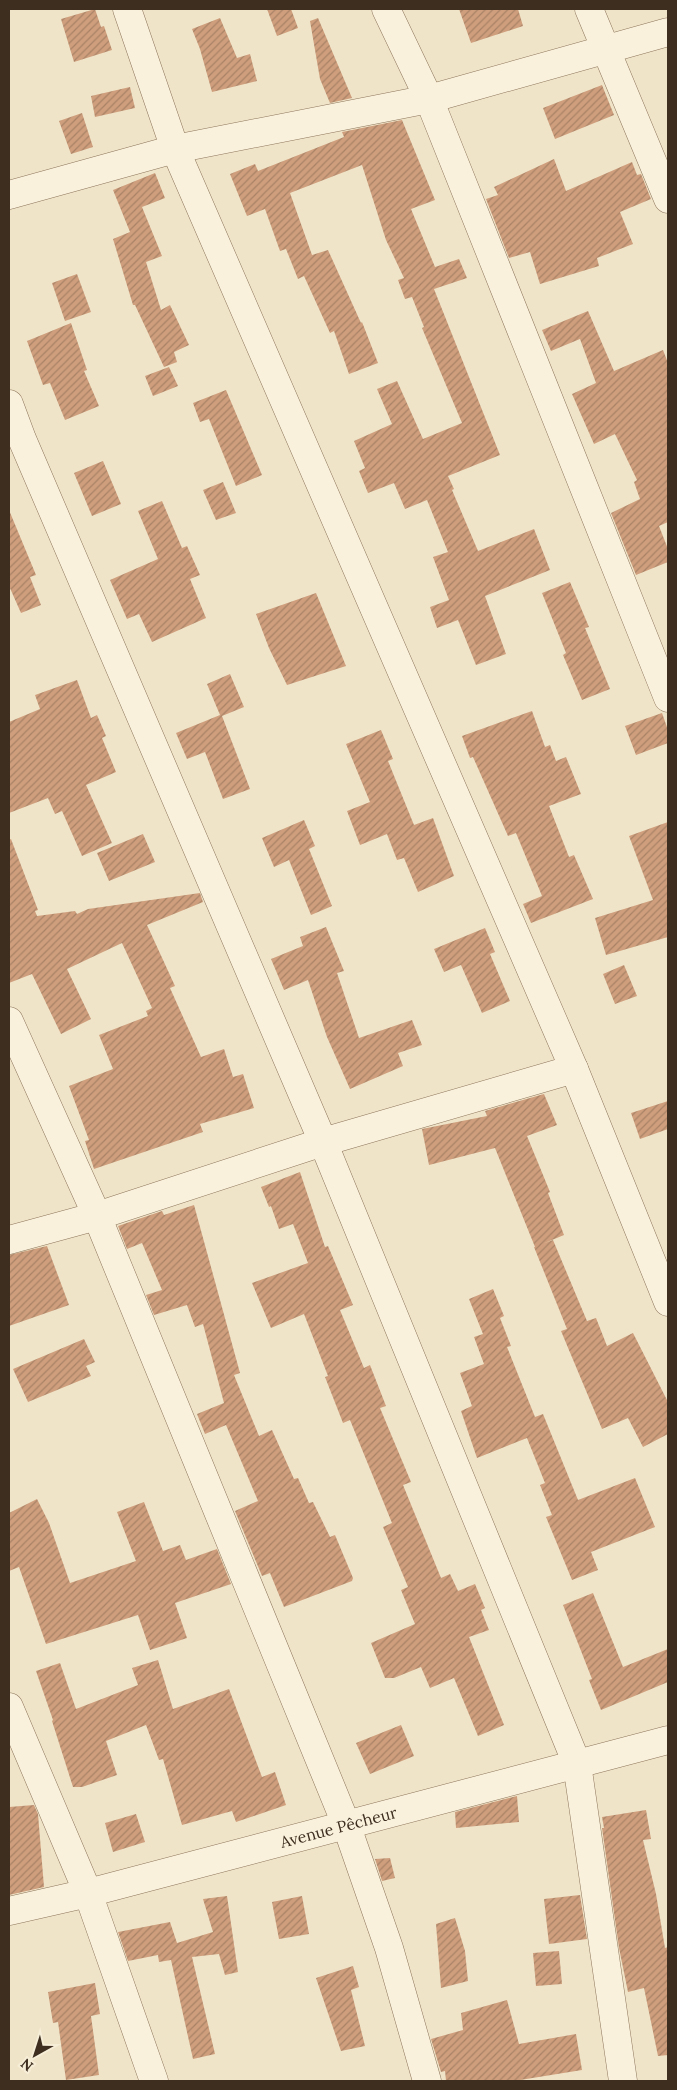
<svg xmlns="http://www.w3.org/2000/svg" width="677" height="2090" viewBox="0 0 677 2090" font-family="Lora,serif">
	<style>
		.building { fill: url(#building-hatch) }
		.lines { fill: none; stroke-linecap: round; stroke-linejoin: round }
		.minor-casing { stroke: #8d765c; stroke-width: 29 }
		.minor { stroke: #faf1dc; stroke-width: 28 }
		.labels { text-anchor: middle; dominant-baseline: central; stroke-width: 5; stroke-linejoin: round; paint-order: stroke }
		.street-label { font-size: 16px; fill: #3d2e20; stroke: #f7eed8 }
	</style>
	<defs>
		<pattern id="building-hatch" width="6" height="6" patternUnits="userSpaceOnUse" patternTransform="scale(1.25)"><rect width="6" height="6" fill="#cf9f7d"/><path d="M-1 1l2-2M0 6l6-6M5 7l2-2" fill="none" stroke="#a98266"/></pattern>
	</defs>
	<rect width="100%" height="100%" fill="#f0e4c8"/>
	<path class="building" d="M 95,9 L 101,27 L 104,26 L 112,50 L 74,62 L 61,19 Z
		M 267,9 L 291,9 L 298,28 L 277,36 Z
		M 459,9 L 518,9 L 523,26 L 471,43 Z
		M 220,18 L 237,58 L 250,54 L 257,81 L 212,92 L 200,49 L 192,29 Z
		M 318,18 L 352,98 L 330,103 L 320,79 L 310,21 Z
		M 602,85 L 614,115 L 555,139 L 543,108 Z
		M 130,87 L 135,108 L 95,117 L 91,96 Z
		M 82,113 L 93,147 L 71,154 L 59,121 Z
		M 402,120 L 435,200 L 411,209 L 435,267 L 459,259 L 467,278 L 434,289 L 500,455 L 448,476 L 454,489 L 452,490 L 478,551 L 534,529 L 550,570 L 485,596 L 506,654 L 476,665 L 458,620 L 437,628 L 430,607 L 449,600 L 433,557 L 448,552 L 427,500 L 405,509 L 394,483 L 368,493 L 359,471 L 365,468 L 354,441 L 392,424 L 377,389 L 397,381 L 423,439 L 462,423 L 422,328 L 424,327 L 412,297 L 405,299 L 398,280 L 404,278 L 386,240 L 362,165 L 290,193 L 312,255 L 328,250 L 361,323 L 362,322 L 378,363 L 349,374 L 334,331 L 330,333 L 304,276 L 298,279 L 286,249 L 280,251 L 265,209 L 247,216 L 230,174 L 255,164 L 258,171 L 344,137 L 342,132 Z
		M 554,159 L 566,191 L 632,162 L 637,175 L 641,174 L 651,199 L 620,212 L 633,244 L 597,258 L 599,266 L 540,284 L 530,252 L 509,258 L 486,199 L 498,195 L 494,187 Z
		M 155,173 L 165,198 L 142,207 L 162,256 L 146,262 L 161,310 L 170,305 L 189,345 L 174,352 L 177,362 L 164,367 L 135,305 L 133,305 L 113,239 L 130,232 L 113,190 Z
		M 77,274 L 91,312 L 65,321 L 52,283 Z
		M 588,311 L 614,371 L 663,350 L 668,363 L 668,522 L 659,526 L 668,549 L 668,562 L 636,575 L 611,513 L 640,499 L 634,482 L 637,480 L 615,434 L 594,444 L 572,394 L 596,383 L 580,339 L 551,351 L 542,330 Z
		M 71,323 L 87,370 L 84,371 L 99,406 L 65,420 L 50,383 L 43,385 L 27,341 Z
		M 169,367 L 178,386 L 153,396 L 145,376 Z
		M 226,390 L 262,475 L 236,486 L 209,419 L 200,422 L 193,403 Z
		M 103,461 L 121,504 L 92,516 L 74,473 Z
		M 223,482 L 236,513 L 216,520 L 203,490 Z
		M 162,501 L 182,548 L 187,546 L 200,575 L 190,579 L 206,618 L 152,642 L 139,614 L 127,619 L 110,580 L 158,559 L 138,511 Z
		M 9,510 L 36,575 L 30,577 L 41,605 L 21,613 L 9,586 Z
		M 570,582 L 589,627 L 585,628 L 610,689 L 582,700 L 563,655 L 566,653 L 542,593 Z
		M 316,593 L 346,666 L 287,685 L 269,648 L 256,614 Z
		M 230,674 L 244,707 L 222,716 L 250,789 L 223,799 L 205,752 L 187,759 L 176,733 L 220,715 L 207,684 Z
		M 77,680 L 91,718 L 97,715 L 106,736 L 102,738 L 116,772 L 86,785 L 112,843 L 82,856 L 62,811 L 55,814 L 48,798 L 9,813 L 9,722 L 40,709 L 35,695 Z
		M 532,711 L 545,747 L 550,745 L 556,761 L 566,757 L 581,794 L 549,806 L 569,857 L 574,855 L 593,899 L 531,923 L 523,904 L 542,896 L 516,833 L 508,836 L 473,757 L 470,758 L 462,736 Z
		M 662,713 L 668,730 L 668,743 L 636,755 L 625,726 Z
		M 381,730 L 393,759 L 388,761 L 414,825 L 433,818 L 454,876 L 418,892 L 404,858 L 397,860 L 387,834 L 360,845 L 347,811 L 370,802 L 346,744 Z
		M 304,820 L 315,846 L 309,849 L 332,906 L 311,915 L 289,860 L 274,867 L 262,838 Z
		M 668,822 L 668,937 L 606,955 L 595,918 L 653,900 L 629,836 Z
		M 143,834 L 155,862 L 109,881 L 97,853 Z
		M 11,839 L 38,910 L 35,911 L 37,916 L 75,911 L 77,914 L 88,909 L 200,893 L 203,902 L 147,925 L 175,986 L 170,988 L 201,1057 L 224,1049 L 233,1077 L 243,1074 L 254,1108 L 200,1124 L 203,1132 L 94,1169 L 85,1141 L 89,1140 L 69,1086 L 113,1069 L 99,1035 L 148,1016 L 146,1011 L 152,1008 L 122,943 L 67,969 L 91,1019 L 61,1034 L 32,974 L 9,983 L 9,840 Z
		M 326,927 L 344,971 L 337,973 L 359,1038 L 412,1020 L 422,1045 L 398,1053 L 403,1066 L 350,1089 L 327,1037 L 308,980 L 284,990 L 271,959 L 303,946 L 300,937 Z
		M 485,928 L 495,952 L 490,954 L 510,1001 L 482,1013 L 461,965 L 444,972 L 434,949 Z
		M 624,965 L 637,996 L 615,1004 L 603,974 Z
		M 544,1094 L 557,1125 L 527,1136 L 550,1192 L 548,1193 L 564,1235 L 535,1247 L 495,1148 L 429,1165 L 422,1129 L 487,1116 L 485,1111 Z
		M 668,1101 L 668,1129 L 640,1139 L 631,1113 Z
		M 300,1172 L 325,1247 L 328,1246 L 353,1305 L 340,1310 L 364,1368 L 370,1365 L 386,1406 L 380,1408 L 411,1482 L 403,1485 L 441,1578 L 450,1574 L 458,1591 L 475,1584 L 485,1608 L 481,1610 L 489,1630 L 469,1637 L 504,1725 L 478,1736 L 454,1678 L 430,1688 L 421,1667 L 394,1678 L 385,1678 L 371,1643 L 415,1624 L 401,1590 L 408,1587 L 383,1527 L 392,1523 L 350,1420 L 343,1423 L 325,1377 L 328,1376 L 304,1314 L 271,1328 L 252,1283 L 308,1263 L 293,1224 L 279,1229 L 271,1206 L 269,1207 L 261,1187 Z
		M 194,1205 L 240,1373 L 234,1375 L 259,1436 L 272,1430 L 294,1479 L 298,1478 L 309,1503 L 313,1502 L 330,1537 L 335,1535 L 353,1578 L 352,1581 L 284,1607 L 270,1573 L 262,1576 L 235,1511 L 258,1501 L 226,1425 L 205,1434 L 197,1414 L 224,1403 L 203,1324 L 195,1327 L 187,1305 L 154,1315 L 146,1295 L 162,1290 L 142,1243 L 127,1249 L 118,1226 L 162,1211 L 164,1215 Z
		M 553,1240 L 587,1321 L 596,1318 L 607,1346 L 633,1333 L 668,1402 L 668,1434 L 643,1447 L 628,1418 L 602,1429 L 561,1331 L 567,1329 L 534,1247 Z
		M 47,1246 L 69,1305 L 9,1326 L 9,1255 Z
		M 493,1289 L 504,1316 L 500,1318 L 511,1346 L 507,1347 L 535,1417 L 543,1414 L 578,1500 L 635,1478 L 655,1527 L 591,1552 L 598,1570 L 572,1580 L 546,1517 L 552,1515 L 540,1485 L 545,1483 L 527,1438 L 477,1458 L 461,1411 L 472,1406 L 460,1373 L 484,1364 L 474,1337 L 483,1334 L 469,1299 Z
		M 84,1339 L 95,1362 L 86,1366 L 91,1376 L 28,1402 L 13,1369 Z
		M 37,1499 L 49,1523 L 70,1583 L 136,1561 L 117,1512 L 144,1502 L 163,1551 L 180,1545 L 186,1560 L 217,1549 L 231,1584 L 175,1603 L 187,1638 L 150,1650 L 138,1615 L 46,1644 L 19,1567 L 9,1571 L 9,1513 Z
		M 593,1593 L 623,1667 L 668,1649 L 668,1682 L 601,1710 L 589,1680 L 592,1679 L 563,1605 Z
		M 158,1660 L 173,1709 L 229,1689 L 262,1777 L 275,1772 L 286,1805 L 236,1822 L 232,1811 L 182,1825 L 163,1759 L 159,1760 L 146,1725 L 106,1741 L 117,1775 L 82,1787 L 73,1787 L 52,1721 L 53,1720 L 36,1671 L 60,1663 L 76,1709 L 138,1685 L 132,1668 Z
		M 401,1725 L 414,1756 L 370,1774 L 356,1743 Z
		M 517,1796 L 519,1822 L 456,1828 L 455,1812 Z
		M 34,1805 L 38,1814 L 44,1887 L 9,1895 L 9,1807 Z
		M 646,1810 L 651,1839 L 643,1840 L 656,1894 L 665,1948 L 668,1947 L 668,2055 L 658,2056 L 644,1988 L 628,1992 L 619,1948 L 602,1828 L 604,1828 L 602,1817 Z
		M 136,1814 L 145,1842 L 113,1852 L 105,1823 Z
		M 390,1858 L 395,1878 L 382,1881 L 375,1859 Z
		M 580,1895 L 587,1939 L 549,1944 L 544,1899 Z
		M 227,1896 L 238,1972 L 225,1975 L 219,1954 L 192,1957 L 215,2054 L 193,2059 L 171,1960 L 159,1962 L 158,1955 L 128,1961 L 118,1932 L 170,1922 L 177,1943 L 213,1932 L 203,1899 Z
		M 302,1896 L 309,1934 L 279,1939 L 272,1902 Z
		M 455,1918 L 465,1951 L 468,1981 L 441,1988 L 436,1924 Z
		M 559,1951 L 562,1984 L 536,1986 L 533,1953 Z
		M 353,1966 L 359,1987 L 351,1990 L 365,2046 L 341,2051 L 316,1978 Z
		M 95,1983 L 100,2014 L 91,2016 L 99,2075 L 66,2080 L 58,2022 L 53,2023 L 48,1992 Z
		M 507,2000 L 519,2044 L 576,2034 L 582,2070 L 514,2081 L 446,2081 L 445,2071 L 441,2072 L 431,2039 L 463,2030 L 461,2013 Z"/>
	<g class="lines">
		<defs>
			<g id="minor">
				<path d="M 127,9 L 175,149 L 574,1069 L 668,1302"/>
				<path d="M 386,9 L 429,99 L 668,698"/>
				<path d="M 589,9 L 668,199"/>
				<path d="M 9,195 L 175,149 L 429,99 L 668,32"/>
				<path d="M 9,404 L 22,439 L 323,1142 L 577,1764 L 623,2081"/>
				<path d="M 9,1021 L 97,1216 L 346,1824 L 389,1948 L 427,2081"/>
				<path d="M 9,1240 L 97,1216 L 323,1142 L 574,1069"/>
				<path d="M 9,1707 L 88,1893 L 154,2081"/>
				<path id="s1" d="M 9,1911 L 88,1893 L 668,1740"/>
			</g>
		</defs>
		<use href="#minor" class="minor-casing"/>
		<use href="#minor" class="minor"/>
	</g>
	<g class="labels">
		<g class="street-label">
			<text stroke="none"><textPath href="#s1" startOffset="340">Avenue Pêcheur</textPath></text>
		</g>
	</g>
	<rect width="677" height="2090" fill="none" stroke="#3d2e20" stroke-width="20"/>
	<g transform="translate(35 2055) rotate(219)" stroke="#f7eed8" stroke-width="4" paint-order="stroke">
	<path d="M0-4L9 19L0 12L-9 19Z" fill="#3d2e20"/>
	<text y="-8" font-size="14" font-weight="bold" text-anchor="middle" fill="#3d2e20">N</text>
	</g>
</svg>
